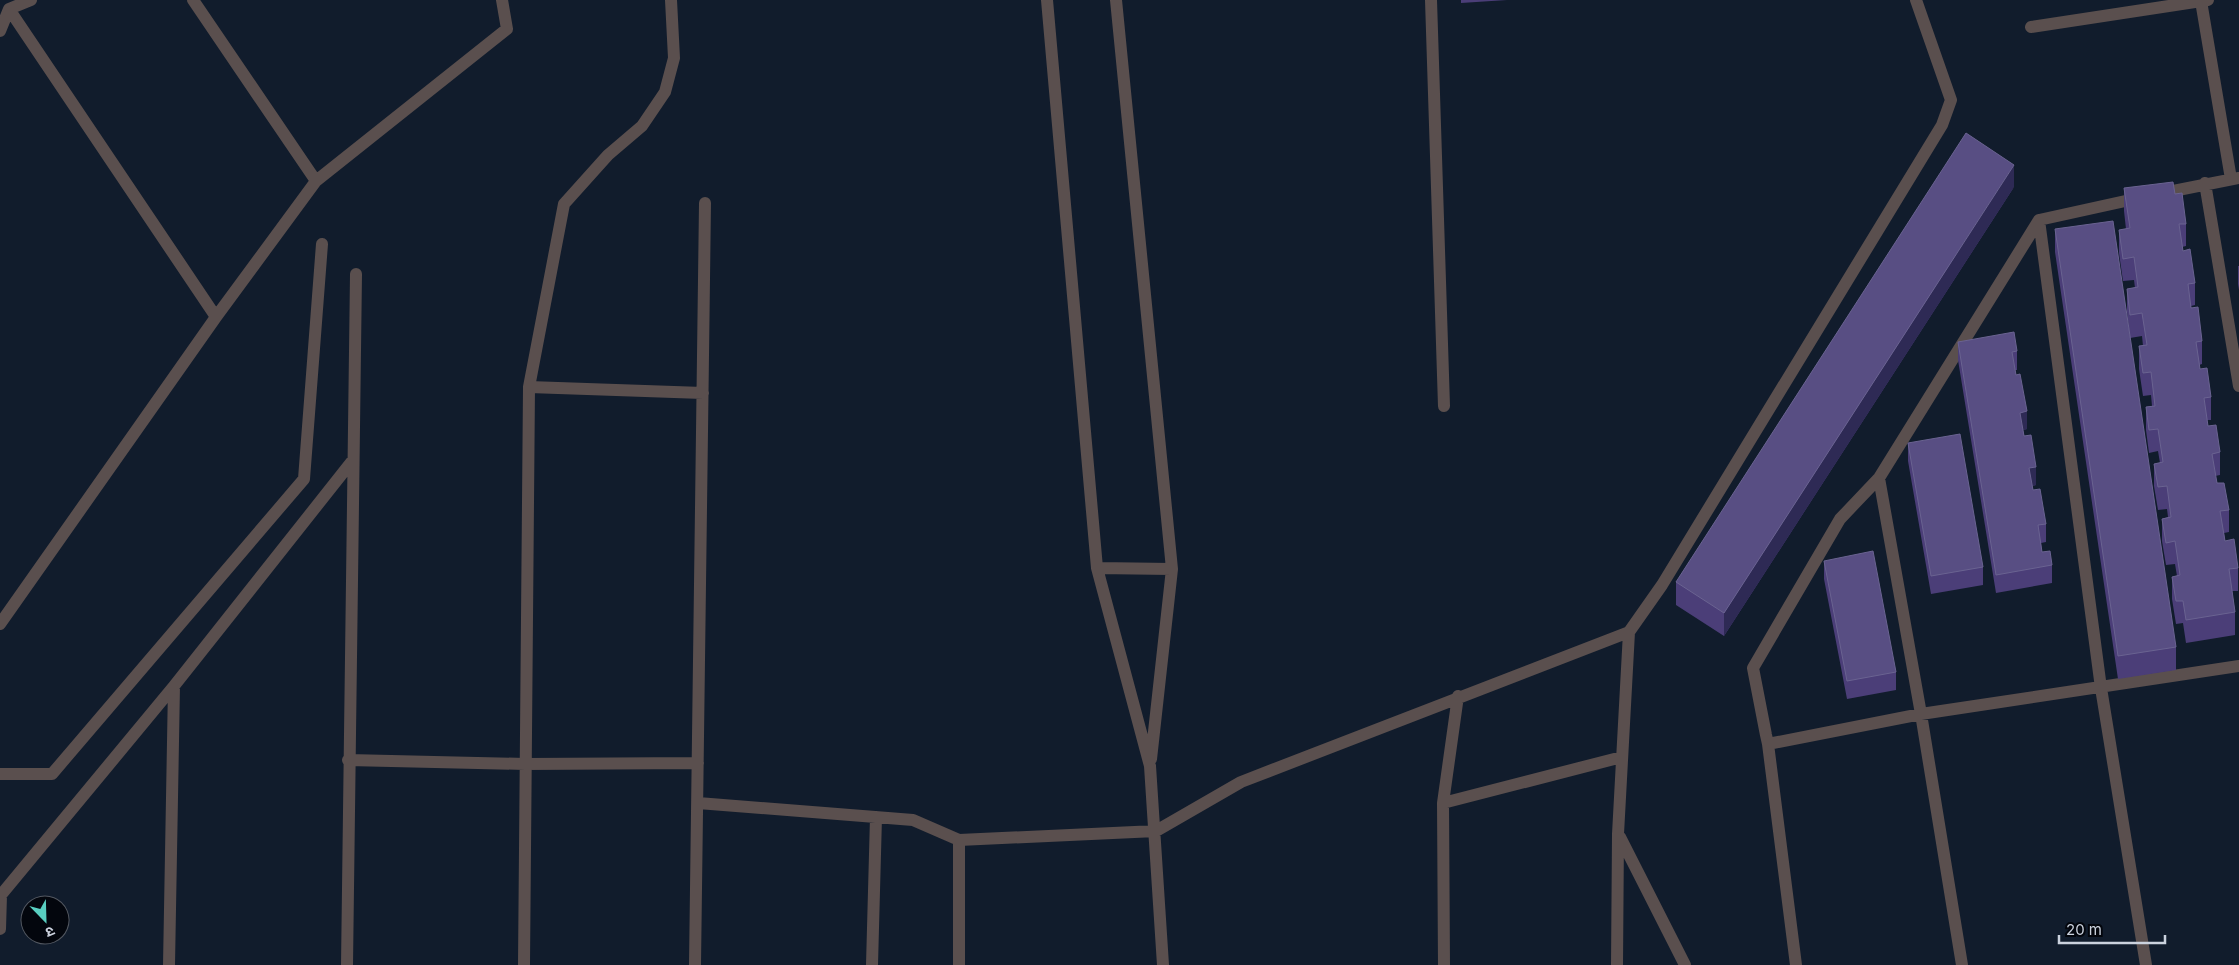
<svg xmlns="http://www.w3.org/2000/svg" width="2239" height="965" viewBox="0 0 2239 965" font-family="Inter,'Noto Sans Devanagari',sans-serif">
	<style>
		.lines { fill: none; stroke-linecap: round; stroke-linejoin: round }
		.lane { stroke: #5a4f4e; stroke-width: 12 }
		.street { stroke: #5a4f4e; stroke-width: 12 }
		.wall { fill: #4b3e78 }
		.shaded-wall { fill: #2e2a55 }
		.building { fill: #584e83; stroke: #6a6391 }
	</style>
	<rect width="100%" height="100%" fill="#111c2c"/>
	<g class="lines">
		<path class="lane" d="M 1431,0 L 1444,406"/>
		<path class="street" d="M 193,0 L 316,181
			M 1047,0 L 1097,568 L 1150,766 L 1163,965
			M 1116,0 L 1172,569 L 1151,759
			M 2201,1 L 2231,179
			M 9,9 L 216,317
			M 2031,27 L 2208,0
			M 0,31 L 9,9 L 31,0
			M 2205,183 L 2239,386
			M 2158,194 L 2239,178
			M 2139,198 L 2039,220 L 1879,478 L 1840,519 L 1753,668 L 1766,735 L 1768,744 L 1921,714 L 2239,666
			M 2039,220 L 2101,688 L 2146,965
			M 529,387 L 703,393
			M 1879,478 L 1921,714 L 1962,965
			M 1097,568 L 1172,569
			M 0,624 L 216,317 L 316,181 L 507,29 L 502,0
			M 1768,744 L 1796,965
			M 348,760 L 525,764 L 698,763
			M 0,774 L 52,774 L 304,479 L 322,244
			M 698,803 L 913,820 L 959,840 L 959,965
			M 1443,803 L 1622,757
			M 1620,837 L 1685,965
			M 959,840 L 1156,831 L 1241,782 L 1629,632
			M 0,929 L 1,895 L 174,686 L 353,460
			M 169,965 L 174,686
			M 347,965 L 356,274
			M 524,965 L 529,387 L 564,204 L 608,155 L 642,126 L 665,92 L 674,58 L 671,0
			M 695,965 L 705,203
			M 872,965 L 876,817
			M 1444,965 L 1443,803 L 1458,696
			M 1617,965 L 1618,834 L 1629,632 L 1662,585 L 1942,125 L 1951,100 L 1916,0"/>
	</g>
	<path class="wall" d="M 1461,0 L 1507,0 L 1461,3 Z
		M 2014,187 L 1724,636 L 1676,605 L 1676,582 Z
		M 2124,188 L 2175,194 L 2186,224 L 2186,246 L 2182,247 L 2183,251 L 2195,283 L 2195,305 L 2191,306 L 2202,341 L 2202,364 L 2199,365 L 2200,369 L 2211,397 L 2211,420 L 2207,420 L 2208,426 L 2220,452 L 2220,475 L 2215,476 L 2217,483 L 2229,510 L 2229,532 L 2224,533 L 2225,541 L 2238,568 L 2238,591 L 2232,591 L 2235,612 L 2235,635 L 2186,643 L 2183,623 L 2176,624 L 2172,599 L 2172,577 L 2177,576 L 2175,564 L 2166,565 L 2162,541 L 2162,519 L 2168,517 L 2167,509 L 2158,510 L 2154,486 L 2154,464 L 2160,463 L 2158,451 L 2149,453 L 2146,430 L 2146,407 L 2152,406 L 2151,395 L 2143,396 L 2139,369 L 2139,346 L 2143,346 L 2142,336 L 2130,338 L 2127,312 L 2127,289 L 2135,288 L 2134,280 L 2123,281 L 2119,253 L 2119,230 L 2126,229 L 2124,211 Z
		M 2055,229 L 2176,647 L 2176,670 L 2118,679 L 2055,252 Z
		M 2238,266 L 2239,266 L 2239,290 L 2238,284 Z
		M 1958,342 L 2017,351 L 2017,370 L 2015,370 L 2027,429 L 2023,430 L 2036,485 L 2032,486 L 2033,490 L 2046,524 L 2046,542 L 2041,543 L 2042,552 L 2052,565 L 2052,583 L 1996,593 L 1958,360 Z
		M 1908,443 L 1983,567 L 1983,585 L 1931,594 L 1908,461 Z
		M 1824,561 L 1896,672 L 1896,690 L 1847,699 L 1824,579 Z"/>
	<path class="shaded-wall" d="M 2014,165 L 2014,187 L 1724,636 L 1724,613 Z
		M 2027,411 L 2027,429 L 2020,431 L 2020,413 Z
		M 2036,467 L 2036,485 L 2029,487 L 2029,468 Z"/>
	<path class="building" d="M 1966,133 L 2014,165 L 1724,613 L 1676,582 Z
		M 2173,182 L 2175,194 L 2182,193 L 2186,224 L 2179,224 L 2183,251 L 2190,249 L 2195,283 L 2188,284 L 2191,308 L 2198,307 L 2202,341 L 2196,342 L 2200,369 L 2207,368 L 2211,397 L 2204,398 L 2208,426 L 2216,425 L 2220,452 L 2212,454 L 2217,483 L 2224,483 L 2229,510 L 2220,511 L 2225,541 L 2234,539 L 2238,568 L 2229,569 L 2235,612 L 2186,620 L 2183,601 L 2176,601 L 2172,577 L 2180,575 L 2175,541 L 2166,543 L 2162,519 L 2171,517 L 2167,486 L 2158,487 L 2154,464 L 2163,462 L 2158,429 L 2149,430 L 2146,407 L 2155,406 L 2151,372 L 2143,373 L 2139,346 L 2147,345 L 2142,313 L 2130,315 L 2127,289 L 2138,287 L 2134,257 L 2123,259 L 2119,230 L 2130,228 L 2124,188 Z
		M 2113,221 L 2176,647 L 2118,656 L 2055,229 Z
		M 2014,332 L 2017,351 L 2012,352 L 2016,375 L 2020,374 L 2027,411 L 2020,413 L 2024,436 L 2031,435 L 2036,467 L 2029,468 L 2033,490 L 2040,489 L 2046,524 L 2038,525 L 2042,552 L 2050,551 L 2052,565 L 1996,575 L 1958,342 Z
		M 1960,434 L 1983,567 L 1931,576 L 1908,443 Z
		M 1873,551 L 1896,672 L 1847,681 L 1824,561 Z"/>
	<g transform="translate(45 920) rotate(157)"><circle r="24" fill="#03060d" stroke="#535861"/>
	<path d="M0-4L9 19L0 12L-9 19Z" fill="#58cec0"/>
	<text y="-8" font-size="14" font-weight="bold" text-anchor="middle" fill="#cbd2de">उ</text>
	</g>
	<path d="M2059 935v8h106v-8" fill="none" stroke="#cbd2de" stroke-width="2.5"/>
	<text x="2066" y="935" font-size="15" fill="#cbd2de" stroke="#03060d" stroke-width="4" paint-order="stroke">20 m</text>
</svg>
